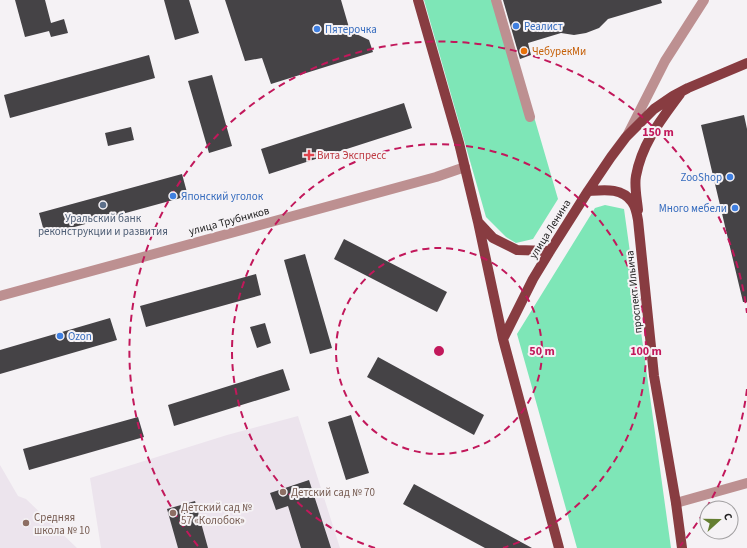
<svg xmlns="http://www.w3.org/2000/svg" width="747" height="548" viewBox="0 0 747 548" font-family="'Source Sans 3',sans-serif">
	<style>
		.built { fill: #ece4ed }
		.green { fill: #7ee6b7 }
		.building { fill: #454346 }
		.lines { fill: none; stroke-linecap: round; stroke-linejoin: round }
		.minor { stroke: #bd9091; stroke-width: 10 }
		.major { stroke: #883c41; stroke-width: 10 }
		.ring { fill: none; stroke: #c2185b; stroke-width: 2; stroke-dasharray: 7 5 }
		.shop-dot { fill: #3f7fe0; stroke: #f5f2f5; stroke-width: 1.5 }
		.food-dot { fill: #e8710a; stroke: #f5f2f5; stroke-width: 1.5 }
		.health-dot { fill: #e0444e; stroke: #f5f2f5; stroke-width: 1.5 }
		.service-dot { fill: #5c6f8a; stroke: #f5f2f5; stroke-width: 1.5 }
		.education-dot { fill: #8d6e63; stroke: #f5f2f5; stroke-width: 1.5 }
		.labels { text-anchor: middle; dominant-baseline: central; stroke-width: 4; stroke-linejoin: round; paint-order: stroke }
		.shop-label { font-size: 11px; fill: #366cbe; stroke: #f5f2f5; text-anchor: start }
		.food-label { font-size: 11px; fill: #c56008; stroke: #f5f2f5; text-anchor: start }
		.health-label { font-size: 11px; fill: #be3a42; stroke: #f5f2f5; text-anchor: start }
		.service-label { font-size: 11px; fill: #4e5e75; stroke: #f5f2f5 }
		.street-label { font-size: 11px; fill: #232223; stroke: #f5f2f5 }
		.education-label { font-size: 11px; fill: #785e54; stroke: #f5f2f5; text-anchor: start }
		.centre { fill: #c2185b; stroke: #f5f2f5; stroke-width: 2 }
		.ring-label { font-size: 12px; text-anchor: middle; font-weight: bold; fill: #c2185b; stroke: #f5f2f5; stroke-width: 4; stroke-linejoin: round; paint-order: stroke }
	</style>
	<rect width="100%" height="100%" fill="#f5f2f5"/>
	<path class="built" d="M 298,416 L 340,548 L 101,548 L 90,478 L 227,435 Z
		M 0,465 L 18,496 L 26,499 L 77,548 L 0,548 Z"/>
	<path class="green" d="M 424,0 L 500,0 L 558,199 L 533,239 L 516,243 L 506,237 L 486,217 Z
		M 605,205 L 624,209 L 671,548 L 577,548 L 517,334 L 595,208 Z"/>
	<path class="building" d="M 15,0 L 45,0 L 51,23 L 64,19 L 68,33 L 51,37 L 49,31 L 25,37 Z
		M 164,0 L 189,0 L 199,33 L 175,40 Z
		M 225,0 L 341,0 L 350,31 L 369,40 L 373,52 L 271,84 L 262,58 L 245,61 Z
		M 503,0 L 661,0 L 662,3 L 608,19 L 599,28 L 586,33 L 574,35 L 561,33 L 528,43 L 531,55 L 520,59 Z
		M 149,55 L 155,78 L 10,118 L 4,95 Z
		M 212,75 L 232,146 L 209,153 L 188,81 Z
		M 404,103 L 412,128 L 269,174 L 261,149 Z
		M 744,115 L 747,129 L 747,302 L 743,302 L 701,125 Z
		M 131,127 L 134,140 L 108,146 L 105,133 Z
		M 182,174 L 188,196 L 45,235 L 39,213 Z
		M 344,239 L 447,292 L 437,312 L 334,259 Z
		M 305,254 L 332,348 L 310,354 L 284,260 Z
		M 256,274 L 261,295 L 146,327 L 140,306 Z
		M 110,318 L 117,340 L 0,374 L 0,350 Z
		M 265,323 L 271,343 L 257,348 L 250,327 Z
		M 378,357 L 484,415 L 474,435 L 367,377 Z
		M 283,369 L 290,390 L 174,426 L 168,405 Z
		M 351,415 L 369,473 L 346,480 L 328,422 Z
		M 138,417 L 144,437 L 29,470 L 23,449 Z
		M 309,480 L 331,548 L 301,548 L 288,506 L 276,510 L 270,493 Z
		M 414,484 L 532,548 L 485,548 L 403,504 Z
		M 195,501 L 208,548 L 178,548 L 167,509 Z"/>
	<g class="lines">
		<path class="minor" d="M 496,0 L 530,117
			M 628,134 L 665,61 L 704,0
			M 0,296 L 436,177 L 465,167
			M 676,503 L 747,483"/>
		<path class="major" d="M 418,0 L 459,143 L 478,222 L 503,339 L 559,548
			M 588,191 C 603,190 622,187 632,202 C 635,206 637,214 638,220 L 654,376 L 676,503 L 682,548
			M 638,210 C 637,199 634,186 636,176 C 642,143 661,120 680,94
			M 479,223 L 493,238 L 517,250 L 550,251
			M 503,339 L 533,279 L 550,251 L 588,191 L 611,157 L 626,137 L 654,109 L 673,96 L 688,88 L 747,63"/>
	</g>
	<g class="ring">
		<circle cx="439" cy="351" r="103"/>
		<path d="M375 548A207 207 0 1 1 503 548"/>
		<path d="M747 389A310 310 0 0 1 680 546M198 546A310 310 0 1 1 747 313"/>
	</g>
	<g class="shop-dot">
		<circle cx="516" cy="26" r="4"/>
		<circle cx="317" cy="29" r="4"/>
		<circle cx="730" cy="177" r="4"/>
		<circle cx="173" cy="196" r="4"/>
		<circle cx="735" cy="208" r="4"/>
		<circle cx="60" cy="336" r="4"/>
	</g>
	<circle class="food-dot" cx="524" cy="51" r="4"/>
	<path class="health-dot" d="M307 149h4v4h4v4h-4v4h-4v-4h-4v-4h4z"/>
	<circle class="service-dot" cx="103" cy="205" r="4"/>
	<g class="education-dot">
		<circle cx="283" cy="492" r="4"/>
		<circle cx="173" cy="513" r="4"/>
		<circle cx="26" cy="523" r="4"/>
	</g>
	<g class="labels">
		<g class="shop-label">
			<text x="524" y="26">Реалист</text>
			<text x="325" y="29">Пятерочка</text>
			<text x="722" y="177" text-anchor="end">ZooShop</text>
			<text x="181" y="196">Японский уголок</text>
			<text x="727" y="208" text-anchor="end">Много мебели</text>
			<text x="68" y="336">Ozon</text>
		</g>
		<g class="food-label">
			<text x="532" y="51">ЧебурекМи</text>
		</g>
		<g class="health-label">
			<text x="317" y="155">Вита Экспресс</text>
		</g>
		<g class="service-label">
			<text x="103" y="218">Уральский банк<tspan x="103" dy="13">реконструкции и развития</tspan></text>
		</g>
		<g class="street-label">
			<text transform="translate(229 221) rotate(-15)">улица Трубников</text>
			<text transform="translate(550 229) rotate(-58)">улица Ленина</text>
			<text transform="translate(634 292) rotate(-96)">проспект Ильича</text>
		</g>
		<g class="education-label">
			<text x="291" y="492">Детский сад № 70</text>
			<text x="181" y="507">Детский сад №<tspan x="181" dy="13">57 «Колобок»</tspan></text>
			<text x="34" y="517">Средняя<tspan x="34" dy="13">школа № 10</tspan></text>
		</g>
	</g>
	<circle cx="439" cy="351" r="6" class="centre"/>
	<g class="ring-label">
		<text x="658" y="136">150 m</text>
		<text x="542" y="355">50 m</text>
		<text x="646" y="355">100 m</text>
	</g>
	<g transform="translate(719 520) rotate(69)"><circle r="19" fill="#f5f2f5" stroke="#a19fa1"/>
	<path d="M0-3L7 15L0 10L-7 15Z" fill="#647e31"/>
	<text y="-6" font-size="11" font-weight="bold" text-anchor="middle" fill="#232223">С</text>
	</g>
</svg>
